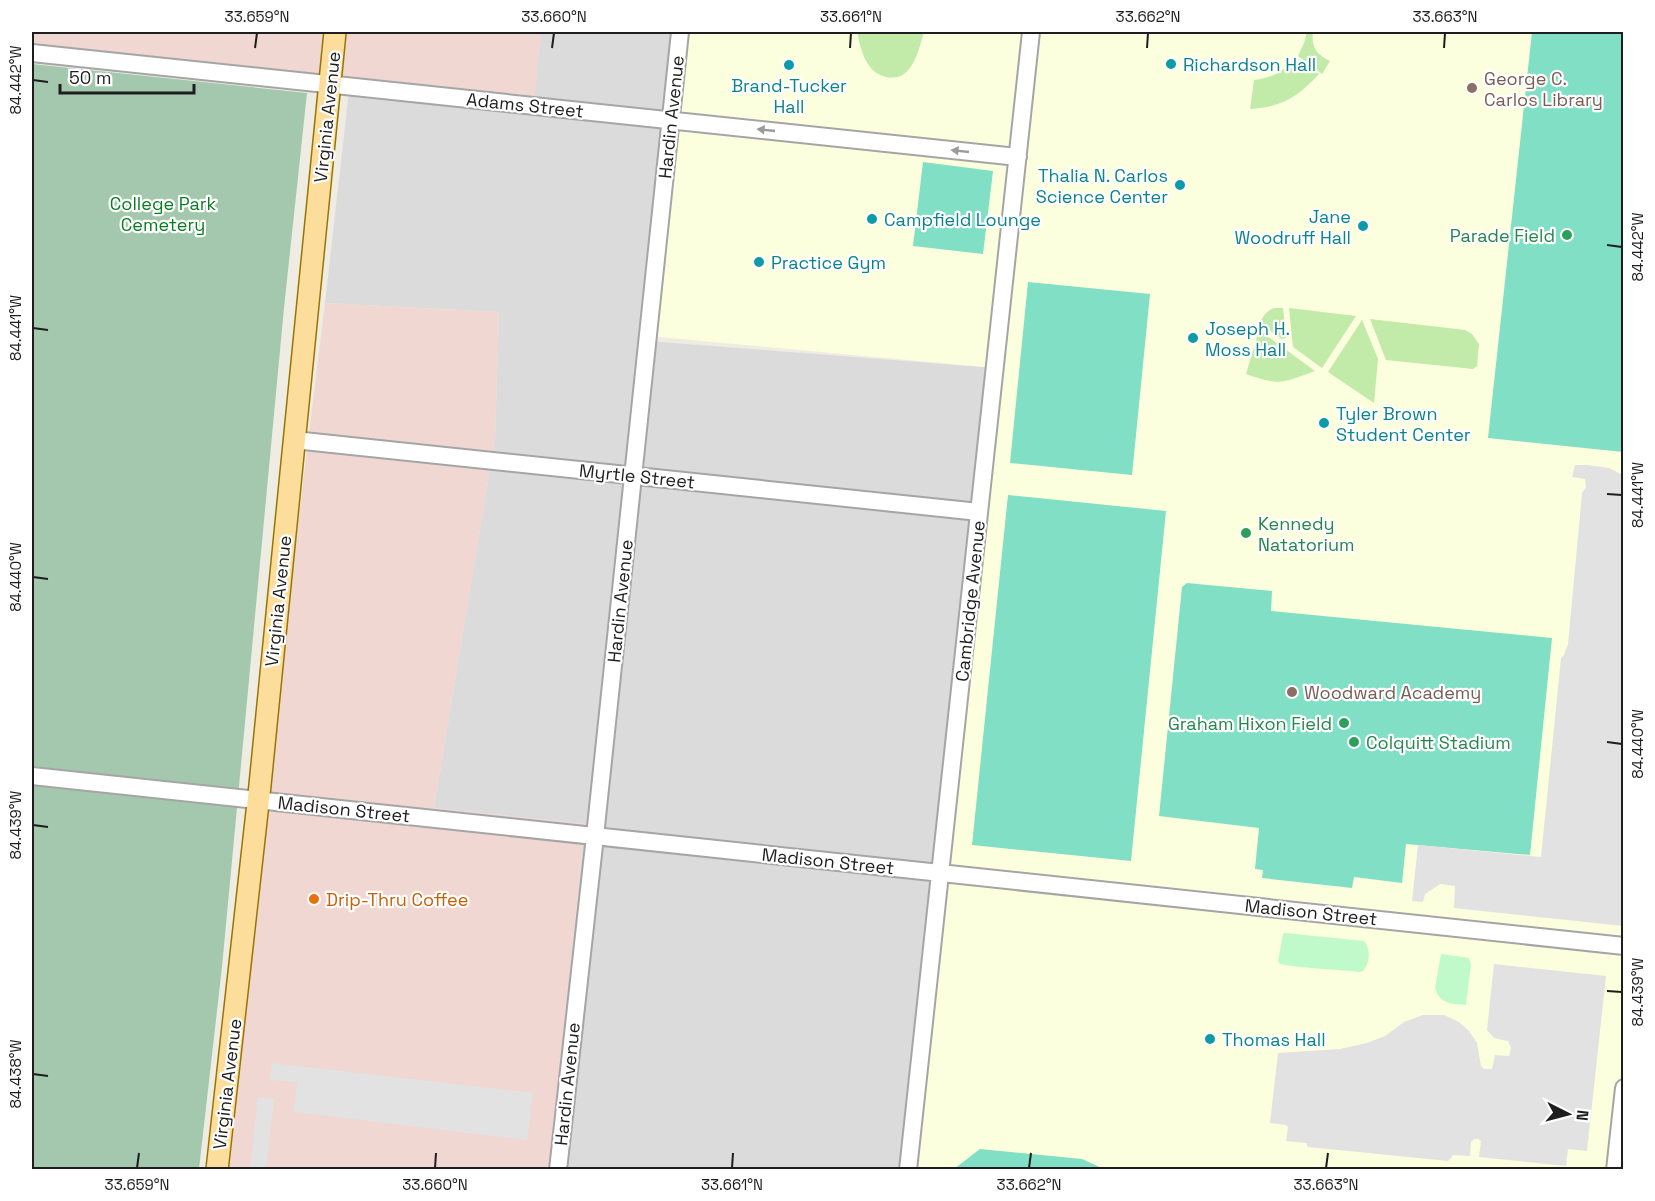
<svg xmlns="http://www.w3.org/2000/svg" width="1655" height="1201" viewBox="0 0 1655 1201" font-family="'Space Grotesk',sans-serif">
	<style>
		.residential { fill: #dcdbdb }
		.commercial { fill: #f0d7d2 }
		.education { fill: #fbffdd }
		.grass { fill: #c2eaa9 }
		.cemetery { fill: #a4c8ae }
		.park { fill: #c0facb }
		.pitch { fill: #81dfc5 }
		.parking { fill: #e2e2e2 }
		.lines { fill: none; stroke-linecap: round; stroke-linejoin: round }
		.minor-casing { stroke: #a5a5a5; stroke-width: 20 }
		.major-casing { stroke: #987500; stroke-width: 24 }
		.minor { stroke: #fff; stroke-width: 16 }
		.major { stroke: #fddd9b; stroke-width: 21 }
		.oneway { fill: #9a9a9a }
		.ticks { fill: none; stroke: #1e1e1e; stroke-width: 2 }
		.culture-dot { fill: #0f9aa8; stroke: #fff; stroke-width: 2 }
		.education-dot { fill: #8d6e63; stroke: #fff; stroke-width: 2 }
		.leisure-dot { fill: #2e9e5b; stroke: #fff; stroke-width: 2 }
		.food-dot { fill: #e8710a; stroke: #fff; stroke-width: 2 }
		.labels { text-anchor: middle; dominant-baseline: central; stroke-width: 4.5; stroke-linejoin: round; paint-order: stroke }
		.culture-label { font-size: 18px; fill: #0d838f; stroke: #fff; text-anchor: start }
		.education-label { font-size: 18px; fill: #785e54; stroke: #fff; text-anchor: start }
		.street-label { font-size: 18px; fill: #1e1e1e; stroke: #fff }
		.park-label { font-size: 18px; fill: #0a7d20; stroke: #fff }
		.leisure-label { font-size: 18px; fill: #27864d; stroke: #fff; text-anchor: end }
		.food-label { font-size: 18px; fill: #c56008; stroke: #fff; text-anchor: start }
		.neatline { fill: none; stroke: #1e1e1e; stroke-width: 2 }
		.ticks-label { font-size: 15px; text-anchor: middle; fill: #1e1e1e }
	</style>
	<rect width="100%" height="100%" fill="#efece4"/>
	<path class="residential" d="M 541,32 L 680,32 L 648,341 L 982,367 L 997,346 L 967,571 L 931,883 L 901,1169 L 550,1169 L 585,824 L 434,808 L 495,439 L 499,312 L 325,303 L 350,82 L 474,109 L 532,115 Z"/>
	<path class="commercial" d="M 32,32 L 541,32 L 533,115 L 474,109 L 350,82 L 32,44 Z
		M 325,303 L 499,312 L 495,439 L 434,808 L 585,824 L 550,1169 L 219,1170 Z"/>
	<path class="education" d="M 680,32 L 1623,32 L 1624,1088 L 1615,1169 L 907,1169 L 995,368 L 648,336 Z"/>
	<path class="grass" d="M 857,32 L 924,32 C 920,45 916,65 904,74 C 899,78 892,78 886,77 C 865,72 861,49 857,32 Z
		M 1307,32 L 1313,32 C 1311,46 1316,55 1330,61 L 1322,74 L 1298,56 L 1304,43 Z
		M 1296,58 L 1319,74 C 1298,97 1282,107 1250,109 L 1254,80 C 1274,77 1281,73 1296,58 Z
		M 1275,308 L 1283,308 L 1286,338 L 1282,339 L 1260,323 C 1263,316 1267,310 1275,308 Z
		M 1289,308 L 1356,316 L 1322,368 L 1293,347 Z
		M 1370,319 L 1465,330 L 1472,334 L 1479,344 L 1477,366 L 1473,369 L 1386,360 Z
		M 1362,320 L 1378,359 L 1374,403 L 1328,372 Z
		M 1259,330 L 1315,371 C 1282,383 1280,386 1246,374 Z"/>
	<path class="cemetery" d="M 32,64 L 307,93 L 284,308 L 222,967 L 199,1169 L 32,1170 Z"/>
	<path class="park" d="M 1285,933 L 1364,941 C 1371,948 1370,964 1363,971 L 1360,972 C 1333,969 1307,969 1280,964 L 1278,961 L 1283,934 Z
		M 1441,954 L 1469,958 L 1471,964 L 1466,1005 C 1451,1004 1440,1004 1435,988 Z"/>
	<path class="pitch" d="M 1532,32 L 1623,32 L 1623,452 L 1488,438 Z
		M 923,162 L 993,171 L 983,254 L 913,246 Z
		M 1028,282 L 1150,294 L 1132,475 L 1010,463 Z
		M 1008,495 L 1166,511 L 1131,861 L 972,845 Z
		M 1187,583 L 1272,591 L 1271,611 L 1552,638 L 1530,855 L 1406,844 L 1402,883 L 1354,877 L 1352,888 L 1262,878 L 1263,870 L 1255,869 L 1259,828 L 1159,816 L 1182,587 Z
		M 980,1149 L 1082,1159 L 1104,1169 L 954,1169 Z"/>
	<path class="parking" d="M 1575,465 L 1588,465 L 1609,468 L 1623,475 L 1623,926 L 1454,908 L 1455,886 L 1440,884 L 1425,894 L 1423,902 L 1412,901 L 1418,845 L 1541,857 L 1561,658 L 1564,655 L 1568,644 L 1582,493 L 1586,487 L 1585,479 L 1572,477 Z
		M 1494,964 L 1606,976 L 1587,1151 L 1568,1149 L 1566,1166 L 1479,1157 L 1481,1141 L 1478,1139 L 1474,1139 L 1471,1142 L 1470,1156 L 1453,1155 L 1451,1158 L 1448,1161 L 1308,1147 L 1306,1143 L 1286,1141 L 1288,1127 L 1286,1125 L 1270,1123 L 1278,1053 L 1340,1049 L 1367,1043 L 1385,1036 L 1404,1022 L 1423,1015 L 1444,1015 L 1459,1022 L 1469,1031 L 1477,1043 L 1481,1066 L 1484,1069 L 1492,1069 L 1495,1055 L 1509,1056 L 1511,1048 L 1508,1041 L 1494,1038 L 1487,1030 Z
		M 272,1063 L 533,1093 L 527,1140 L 294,1112 L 297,1082 L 270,1080 Z
		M 258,1097 L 274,1099 L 266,1169 L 250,1169 Z"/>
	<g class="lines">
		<defs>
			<path id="minor" d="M 32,53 L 1018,157
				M 294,440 L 979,512
				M 32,776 L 1624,946
				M 558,1170 L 595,836 L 680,32
				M 908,1170 L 1031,32
				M 1615,1170 L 1624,1088"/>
			<path id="major" d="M 217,1170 L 260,785 L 335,32"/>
		</defs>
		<use href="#minor" class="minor-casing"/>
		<use href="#major" class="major-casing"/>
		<use href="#minor" class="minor"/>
		<use href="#major" class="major"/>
	</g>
	<defs><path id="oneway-solid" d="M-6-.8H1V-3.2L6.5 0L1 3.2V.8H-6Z" transform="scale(1.5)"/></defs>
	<g class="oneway">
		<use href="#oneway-solid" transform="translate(766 130) rotate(-174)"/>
		<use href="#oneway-solid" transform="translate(960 151) rotate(-174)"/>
	</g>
	<path class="ticks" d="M 255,48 L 257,33M 552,48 L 554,33M 850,48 L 851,33M 1147,48 L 1148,33M 1444,48 L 1445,33M 33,80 L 48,82M 1607,245 L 1622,247M 33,328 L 48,330M 1607,494 L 1622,495M 33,577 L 48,579M 1607,742 L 1622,744M 33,825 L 48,827M 1607,991 L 1622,992M 33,1074 L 48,1076M 137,1168 L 139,1153M 435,1168 L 436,1153M 732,1168 L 733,1153M 1029,1168 L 1031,1153M 1326,1168 L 1328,1153"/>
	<g class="culture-dot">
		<circle cx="1171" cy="64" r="6"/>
		<circle cx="789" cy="65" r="6"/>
		<circle cx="1180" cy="185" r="6"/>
		<circle cx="872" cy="219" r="6"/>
		<circle cx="1363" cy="226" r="6"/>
		<circle cx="759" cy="262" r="6"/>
		<circle cx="1193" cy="338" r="6"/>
		<circle cx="1324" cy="423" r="6"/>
		<circle cx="1210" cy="1039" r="6"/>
	</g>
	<g class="education-dot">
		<circle cx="1472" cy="88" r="6"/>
		<circle cx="1292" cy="692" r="6"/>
	</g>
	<g class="leisure-dot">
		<circle cx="1567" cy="235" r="6"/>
		<circle cx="1246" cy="533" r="6"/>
		<circle cx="1344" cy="723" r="6"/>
		<circle cx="1354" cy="742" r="6"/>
	</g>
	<circle class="food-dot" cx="314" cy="899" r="6"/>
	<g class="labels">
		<g class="culture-label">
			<text x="1183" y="64">Richardson Hall</text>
			<text x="789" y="85" text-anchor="middle">Brand-Tucker<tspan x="789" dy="21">Hall</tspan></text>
			<text x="1168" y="175" text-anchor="end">Thalia N. Carlos<tspan x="1168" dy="21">Science Center</tspan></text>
			<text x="1351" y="216" text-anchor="end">Jane<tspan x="1351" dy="21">Woodruff Hall</tspan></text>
			<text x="884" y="219">Campfield Lounge</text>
			<text x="771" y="262">Practice Gym</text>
			<text x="1205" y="328">Joseph H.<tspan x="1205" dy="21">Moss Hall</tspan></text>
			<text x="1336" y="413">Tyler Brown<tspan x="1336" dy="21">Student Center</tspan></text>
			<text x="1222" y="1039">Thomas Hall</text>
		</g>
		<g class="education-label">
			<text x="1484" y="78">George C.<tspan x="1484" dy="21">Carlos Library</tspan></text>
			<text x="1304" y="692">Woodward Academy</text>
		</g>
		<g class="street-label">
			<text transform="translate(525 105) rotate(6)">Adams Street</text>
			<text transform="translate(327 117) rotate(-84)">Virginia Avenue</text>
			<text transform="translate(671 117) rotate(-84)">Hardin Avenue</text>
			<text transform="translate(637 476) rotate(6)">Myrtle Street</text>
			<text transform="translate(278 601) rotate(-84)">Virginia Avenue</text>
			<text transform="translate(620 601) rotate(-84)">Hardin Avenue</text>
			<text transform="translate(970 601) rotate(-84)">Cambridge Avenue</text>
			<text transform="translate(344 809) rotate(6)">Madison Street</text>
			<text transform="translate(828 861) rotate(6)">Madison Street</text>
			<text transform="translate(1311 912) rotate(6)">Madison Street</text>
			<text transform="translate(227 1084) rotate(-83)">Virginia Avenue</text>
			<text transform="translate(567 1084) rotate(-84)">Hardin Avenue</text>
		</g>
		<g class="park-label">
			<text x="163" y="203">College Park<tspan x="163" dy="21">Cemetery</tspan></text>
		</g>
		<g class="leisure-label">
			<text x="1555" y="235">Parade Field</text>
			<text x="1258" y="523" text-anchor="start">Kennedy<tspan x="1258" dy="21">Natatorium</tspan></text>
			<text x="1332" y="723">Graham Hixon Field</text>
			<text x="1366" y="742" text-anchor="start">Colquitt Stadium</text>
		</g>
		<g class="food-label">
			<text x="326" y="899">Drip-Thru Coffee</text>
		</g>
	</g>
	<rect width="1655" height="1201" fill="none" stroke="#ffffff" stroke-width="66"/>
	<g transform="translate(1568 1114) rotate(96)" stroke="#ffffff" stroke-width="4.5" paint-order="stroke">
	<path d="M0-4.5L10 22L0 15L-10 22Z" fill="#1e1e1e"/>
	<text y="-9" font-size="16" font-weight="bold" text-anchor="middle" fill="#1e1e1e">N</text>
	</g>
	<path d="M60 84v9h134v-9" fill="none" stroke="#1e1e1e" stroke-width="3"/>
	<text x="69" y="84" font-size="18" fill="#1e1e1e" stroke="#ffffff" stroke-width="4.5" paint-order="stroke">50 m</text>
	<rect x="33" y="33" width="1589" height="1135" class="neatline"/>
	<g class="ticks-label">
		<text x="257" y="22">33.659°N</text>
		<text x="554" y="22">33.660°N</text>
		<text x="851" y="22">33.661°N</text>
		<text x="1148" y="22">33.662°N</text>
		<text x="1445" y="22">33.663°N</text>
		<text transform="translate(16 80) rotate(-90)" y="5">84.442°W</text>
		<text transform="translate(1638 247) rotate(-90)" y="5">84.442°W</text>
		<text transform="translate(16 328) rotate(-90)" y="5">84.441°W</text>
		<text transform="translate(1638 495) rotate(-90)" y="5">84.441°W</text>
		<text transform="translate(16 577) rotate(-90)" y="5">84.440°W</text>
		<text transform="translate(1638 744) rotate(-90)" y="5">84.440°W</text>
		<text transform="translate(16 825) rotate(-90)" y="5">84.439°W</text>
		<text transform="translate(1638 992) rotate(-90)" y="5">84.439°W</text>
		<text transform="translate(16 1074) rotate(-90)" y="5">84.438°W</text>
		<text x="137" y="1190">33.659°N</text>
		<text x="435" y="1190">33.660°N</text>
		<text x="732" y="1190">33.661°N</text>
		<text x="1029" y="1190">33.662°N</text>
		<text x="1326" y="1190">33.663°N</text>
	</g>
</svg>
